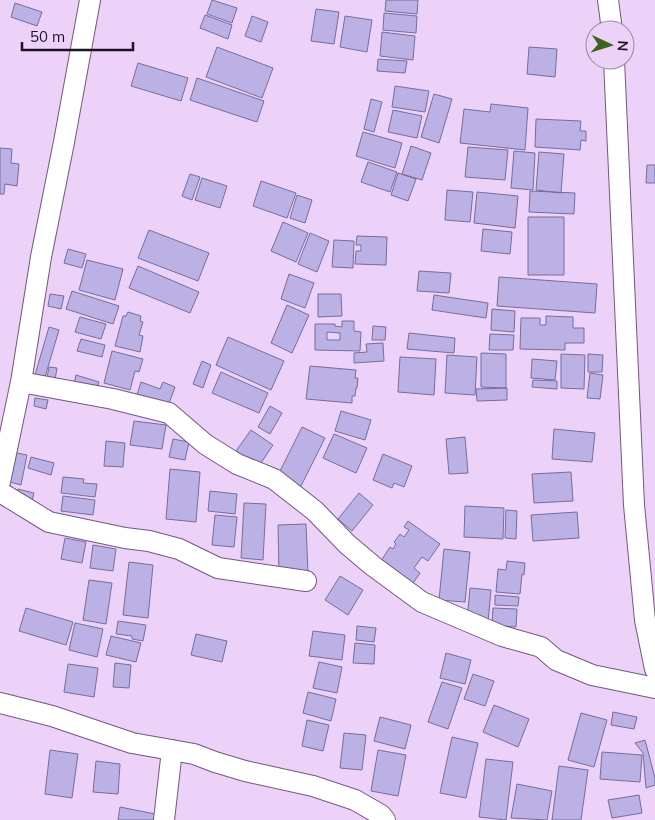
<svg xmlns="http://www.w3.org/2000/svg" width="655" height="820" viewBox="0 0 655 820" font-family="Mulish,sans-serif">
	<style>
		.building { fill: #bcb1e5; stroke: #776c9c; fill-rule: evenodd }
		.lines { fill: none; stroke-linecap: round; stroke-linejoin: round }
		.minor-casing { stroke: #745781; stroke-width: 22 }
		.minor { stroke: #fff; stroke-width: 20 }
	</style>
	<rect width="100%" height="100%" fill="#ecd2f9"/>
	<path class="building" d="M 212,0 L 237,8 L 232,23 L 207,14 Z
		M 386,0 L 418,0 L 417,14 L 385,11 Z
		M 15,3 L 42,12 L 37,26 L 11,17 Z
		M 316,9 L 339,12 L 334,44 L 311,41 Z
		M 384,13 L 417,16 L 416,33 L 383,30 Z
		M 205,15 L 232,25 L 228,39 L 200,28 Z
		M 252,16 L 268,22 L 261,42 L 245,36 Z
		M 345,16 L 372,20 L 367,52 L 340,47 Z
		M 382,32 L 415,36 L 413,60 L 380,56 Z
		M 217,47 L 273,68 L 262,98 L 206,77 Z
		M 529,47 L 557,49 L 555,77 L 527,74 Z
		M 378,59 L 407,61 L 405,73 L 377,71 Z
		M 138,63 L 188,78 L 181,101 L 131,86 Z
		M 197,78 L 264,101 L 257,122 L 190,100 Z
		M 395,86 L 429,91 L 425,112 L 392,107 Z
		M 434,94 L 452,99 L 439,143 L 421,137 Z
		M 371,99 L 382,102 L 374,132 L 364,129 Z
		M 491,104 L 528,108 L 525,150 L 460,143 L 464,109 L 490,112 Z
		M 393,110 L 422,116 L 417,138 L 388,132 Z
		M 536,119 L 581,121 L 580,131 L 586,131 L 586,141 L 581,140 L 580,150 L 535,147 Z
		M 363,132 L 402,143 L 395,168 L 356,156 Z
		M 411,146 L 431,153 L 422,180 L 402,174 Z
		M 468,147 L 508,150 L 505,180 L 465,177 Z
		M 0,148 L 12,149 L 11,163 L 19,164 L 17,186 L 5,184 L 4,194 L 0,194 Z
		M 514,151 L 535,153 L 533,190 L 511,188 Z
		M 539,152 L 564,154 L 561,193 L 536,190 Z
		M 368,162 L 397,172 L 390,192 L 361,182 Z
		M 647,165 L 655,165 L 655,183 L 646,183 Z
		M 398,173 L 416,179 L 408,201 L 391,195 Z
		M 190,174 L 200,177 L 192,200 L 182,196 Z
		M 202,178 L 227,186 L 220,208 L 195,200 Z
		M 261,181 L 296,193 L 287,218 L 253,206 Z
		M 447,190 L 473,192 L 470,222 L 445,220 Z
		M 530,191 L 575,193 L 574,214 L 529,212 Z
		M 477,192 L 518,196 L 515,228 L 474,223 Z
		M 297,195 L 312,200 L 305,223 L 290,218 Z
		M 528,217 L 564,217 L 564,275 L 528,275 Z
		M 283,222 L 308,233 L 296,262 L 271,251 Z
		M 483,229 L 512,232 L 510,254 L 481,251 Z
		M 149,230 L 209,253 L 198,281 L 138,258 Z
		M 310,233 L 329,241 L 317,272 L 298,264 Z
		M 357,236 L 387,237 L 386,265 L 355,264 L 356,251 L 361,251 L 361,245 L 356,245 Z
		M 334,240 L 354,241 L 353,268 L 332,267 Z
		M 68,249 L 86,254 L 82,268 L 64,263 Z
		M 87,260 L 123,269 L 115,300 L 79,290 Z
		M 138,266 L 199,292 L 190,313 L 129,288 Z
		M 419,271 L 451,273 L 449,293 L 417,291 Z
		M 289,274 L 314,283 L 305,308 L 281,299 Z
		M 499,277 L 597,284 L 595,313 L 497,306 Z
		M 72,291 L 119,306 L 113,324 L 66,309 Z
		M 50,294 L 64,296 L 61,309 L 48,306 Z
		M 318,294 L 341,294 L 342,316 L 318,317 Z
		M 434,295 L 488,303 L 486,318 L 432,310 Z
		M 287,305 L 309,315 L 292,353 L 271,343 Z
		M 492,309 L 515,311 L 514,332 L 491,330 Z
		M 128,312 L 141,316 L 140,321 L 143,322 L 139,335 L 143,336 L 140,352 L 115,346 L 123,316 L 126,316 Z
		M 546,316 L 573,317 L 573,328 L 584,328 L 584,343 L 565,343 L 565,350 L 520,349 L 521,318 L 540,318 L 540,325 L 546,325 Z
		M 80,317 L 106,324 L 101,339 L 75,332 Z
		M 342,321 L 354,321 L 354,331 L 361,332 L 360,351 L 315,350 L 315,324 L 335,324 L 335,326 L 342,327 ZM 327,332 L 340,333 L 340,340 L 327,340 Z
		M 373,326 L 386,327 L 385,340 L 372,340 Z
		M 49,327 L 59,330 L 45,377 L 35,375 Z
		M 409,333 L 455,338 L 454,353 L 407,349 Z
		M 490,334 L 514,335 L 513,350 L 489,350 Z
		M 228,337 L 284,361 L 271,390 L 216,365 Z
		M 81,339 L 105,345 L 102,357 L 77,351 Z
		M 383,343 L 384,361 L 354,363 L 354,353 L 367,352 L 366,344 Z
		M 112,351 L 143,359 L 139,372 L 135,371 L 130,390 L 104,383 Z
		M 481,353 L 506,354 L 506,388 L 481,387 Z
		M 561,354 L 585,355 L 584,389 L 561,388 Z
		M 588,354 L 603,355 L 602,372 L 588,372 Z
		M 447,355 L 477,357 L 475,395 L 445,393 Z
		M 400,357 L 436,359 L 434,395 L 398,392 Z
		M 532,359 L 557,361 L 555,380 L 531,378 Z
		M 202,361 L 211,365 L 203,388 L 193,384 Z
		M 310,366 L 356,370 L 355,378 L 358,378 L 357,388 L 356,388 L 355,396 L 352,396 L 352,403 L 306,399 Z
		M 49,367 L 57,368 L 55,380 L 47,378 Z
		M 221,372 L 268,393 L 259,413 L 212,393 Z
		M 590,373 L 603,375 L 600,399 L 587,398 Z
		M 76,375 L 99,382 L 96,391 L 74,384 Z
		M 533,380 L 557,381 L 557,389 L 532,387 Z
		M 141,382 L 160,389 L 163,382 L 175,387 L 167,409 L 136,398 Z
		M 507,388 L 507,400 L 477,401 L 476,389 Z
		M 35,398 L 48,400 L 46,409 L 34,406 Z
		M 270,406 L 282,413 L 270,434 L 258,427 Z
		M 341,411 L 371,420 L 365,440 L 335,431 Z
		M 134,421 L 166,425 L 162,449 L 130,445 Z
		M 302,427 L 325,438 L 301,486 L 278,475 Z
		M 554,429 L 595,433 L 592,462 L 552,459 Z
		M 251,430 L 273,445 L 259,466 L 236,451 Z
		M 334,434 L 367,448 L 356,473 L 323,458 Z
		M 465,437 L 468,473 L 449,474 L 446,439 Z
		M 173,439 L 189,442 L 185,460 L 169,457 Z
		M 106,441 L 125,443 L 123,467 L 104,466 Z
		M 12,452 L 27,455 L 21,485 L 6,481 Z
		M 383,454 L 412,466 L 404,487 L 394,483 L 392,488 L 373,480 Z
		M 31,457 L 54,463 L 51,475 L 28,468 Z
		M 170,469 L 200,472 L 196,522 L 166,519 Z
		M 571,472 L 573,501 L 534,503 L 532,474 Z
		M 63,477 L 84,479 L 83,483 L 97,484 L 95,497 L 61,493 Z
		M 18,489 L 34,493 L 32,501 L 16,498 Z
		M 210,491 L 237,494 L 235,514 L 208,511 Z
		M 359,493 L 373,505 L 352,531 L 338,519 Z
		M 63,496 L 95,500 L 93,515 L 61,511 Z
		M 244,503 L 266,504 L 263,560 L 241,558 Z
		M 465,506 L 504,508 L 503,539 L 464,537 Z
		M 506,510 L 517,511 L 516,539 L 505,538 Z
		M 577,512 L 579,538 L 533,541 L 531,515 Z
		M 215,515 L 237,517 L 234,547 L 212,545 Z
		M 408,521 L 440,544 L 428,561 L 422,557 L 414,568 L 420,573 L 409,589 L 377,567 L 390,547 L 393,549 L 396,544 L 394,542 L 400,534 L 404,537 L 409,530 L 404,527 Z
		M 306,524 L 308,573 L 279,573 L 278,525 Z
		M 65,538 L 86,542 L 82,563 L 61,559 Z
		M 93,545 L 116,549 L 113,571 L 90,568 Z
		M 444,549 L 470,552 L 465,602 L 439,600 Z
		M 507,561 L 525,563 L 524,575 L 522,574 L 520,594 L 496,592 L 498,569 L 506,570 Z
		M 129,562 L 153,565 L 148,618 L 123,615 Z
		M 340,576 L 363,590 L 348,615 L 325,600 Z
		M 89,580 L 112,583 L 106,624 L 83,620 Z
		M 470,588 L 491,590 L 488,622 L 467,620 Z
		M 495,595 L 519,597 L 518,606 L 495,605 Z
		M 26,608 L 73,622 L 66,645 L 19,631 Z
		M 493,608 L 517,609 L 516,627 L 492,625 Z
		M 118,621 L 146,625 L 143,641 L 132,639 L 132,636 L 116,634 Z
		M 75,623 L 103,629 L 97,657 L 69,650 Z
		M 357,626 L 376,628 L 374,642 L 356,640 Z
		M 313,631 L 345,635 L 342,660 L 309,656 Z
		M 196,634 L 227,641 L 222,662 L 191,655 Z
		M 111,636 L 141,643 L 136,662 L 106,655 Z
		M 355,643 L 375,645 L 374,664 L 353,663 Z
		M 446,653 L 471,660 L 465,684 L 440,678 Z
		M 319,662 L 342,667 L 337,693 L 313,688 Z
		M 115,663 L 131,665 L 129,688 L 113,687 Z
		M 68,664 L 98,668 L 94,697 L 64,692 Z
		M 473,674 L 494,681 L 485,706 L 464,699 Z
		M 442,682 L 462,688 L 448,729 L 428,722 Z
		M 308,692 L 336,699 L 331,721 L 303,713 Z
		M 494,705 L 529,719 L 518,747 L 483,732 Z
		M 613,712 L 637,717 L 634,729 L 611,725 Z
		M 581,713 L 607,720 L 594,767 L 568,760 Z
		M 380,717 L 411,725 L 405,749 L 374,741 Z
		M 307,720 L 329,725 L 323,751 L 302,746 Z
		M 344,733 L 366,735 L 362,770 L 340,768 Z
		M 452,737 L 478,743 L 466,798 L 440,793 Z
		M 645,740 L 655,778 L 655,785 L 646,788 L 643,753 L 635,743 Z
		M 50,750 L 78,754 L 72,798 L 45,794 Z
		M 378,750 L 406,755 L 398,796 L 371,791 Z
		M 602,752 L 642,755 L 640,782 L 600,779 Z
		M 486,759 L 513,762 L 506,820 L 479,817 Z
		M 96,761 L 120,764 L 118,794 L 93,792 Z
		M 559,766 L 588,770 L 581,820 L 552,820 Z
		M 517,784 L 552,791 L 547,820 L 511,818 Z
		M 639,795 L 642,813 L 612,818 L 608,800 Z
		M 120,807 L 155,814 L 154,820 L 118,820 Z"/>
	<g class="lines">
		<defs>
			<path id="minor" d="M 608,0 L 612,30
				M 614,60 L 634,505 L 645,620 L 655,669
				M 21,382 L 113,399 L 169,413 L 205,444 L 237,464 L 274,479 L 315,511 L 347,544 L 373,566 L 422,602 L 502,636 L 541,647 L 556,660 L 592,675 L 655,688
				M 0,482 L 21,382 L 41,257 L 64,142 L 90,0
				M 0,492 L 49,522 L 125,538 L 149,541 L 179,549 L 218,568 L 306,581
				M 0,703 L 52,716 L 132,743 L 194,754 L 215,762 L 245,771 L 313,786 L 355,800 L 381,815 L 385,820
				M 164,820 L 172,750"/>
		</defs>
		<use href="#minor" class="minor-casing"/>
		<use href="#minor" class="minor"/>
	</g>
	<g transform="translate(610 45) rotate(94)"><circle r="24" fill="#ecd2f9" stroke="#9985a3"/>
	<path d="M0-4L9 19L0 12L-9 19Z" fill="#3b641f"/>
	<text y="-8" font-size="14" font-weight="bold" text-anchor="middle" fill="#1d1223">N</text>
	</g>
	<path d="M22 42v8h111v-8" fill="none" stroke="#1d1223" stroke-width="2.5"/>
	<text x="30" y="42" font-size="15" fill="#1d1223" stroke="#ecd2f9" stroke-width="4" paint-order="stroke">50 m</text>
</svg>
